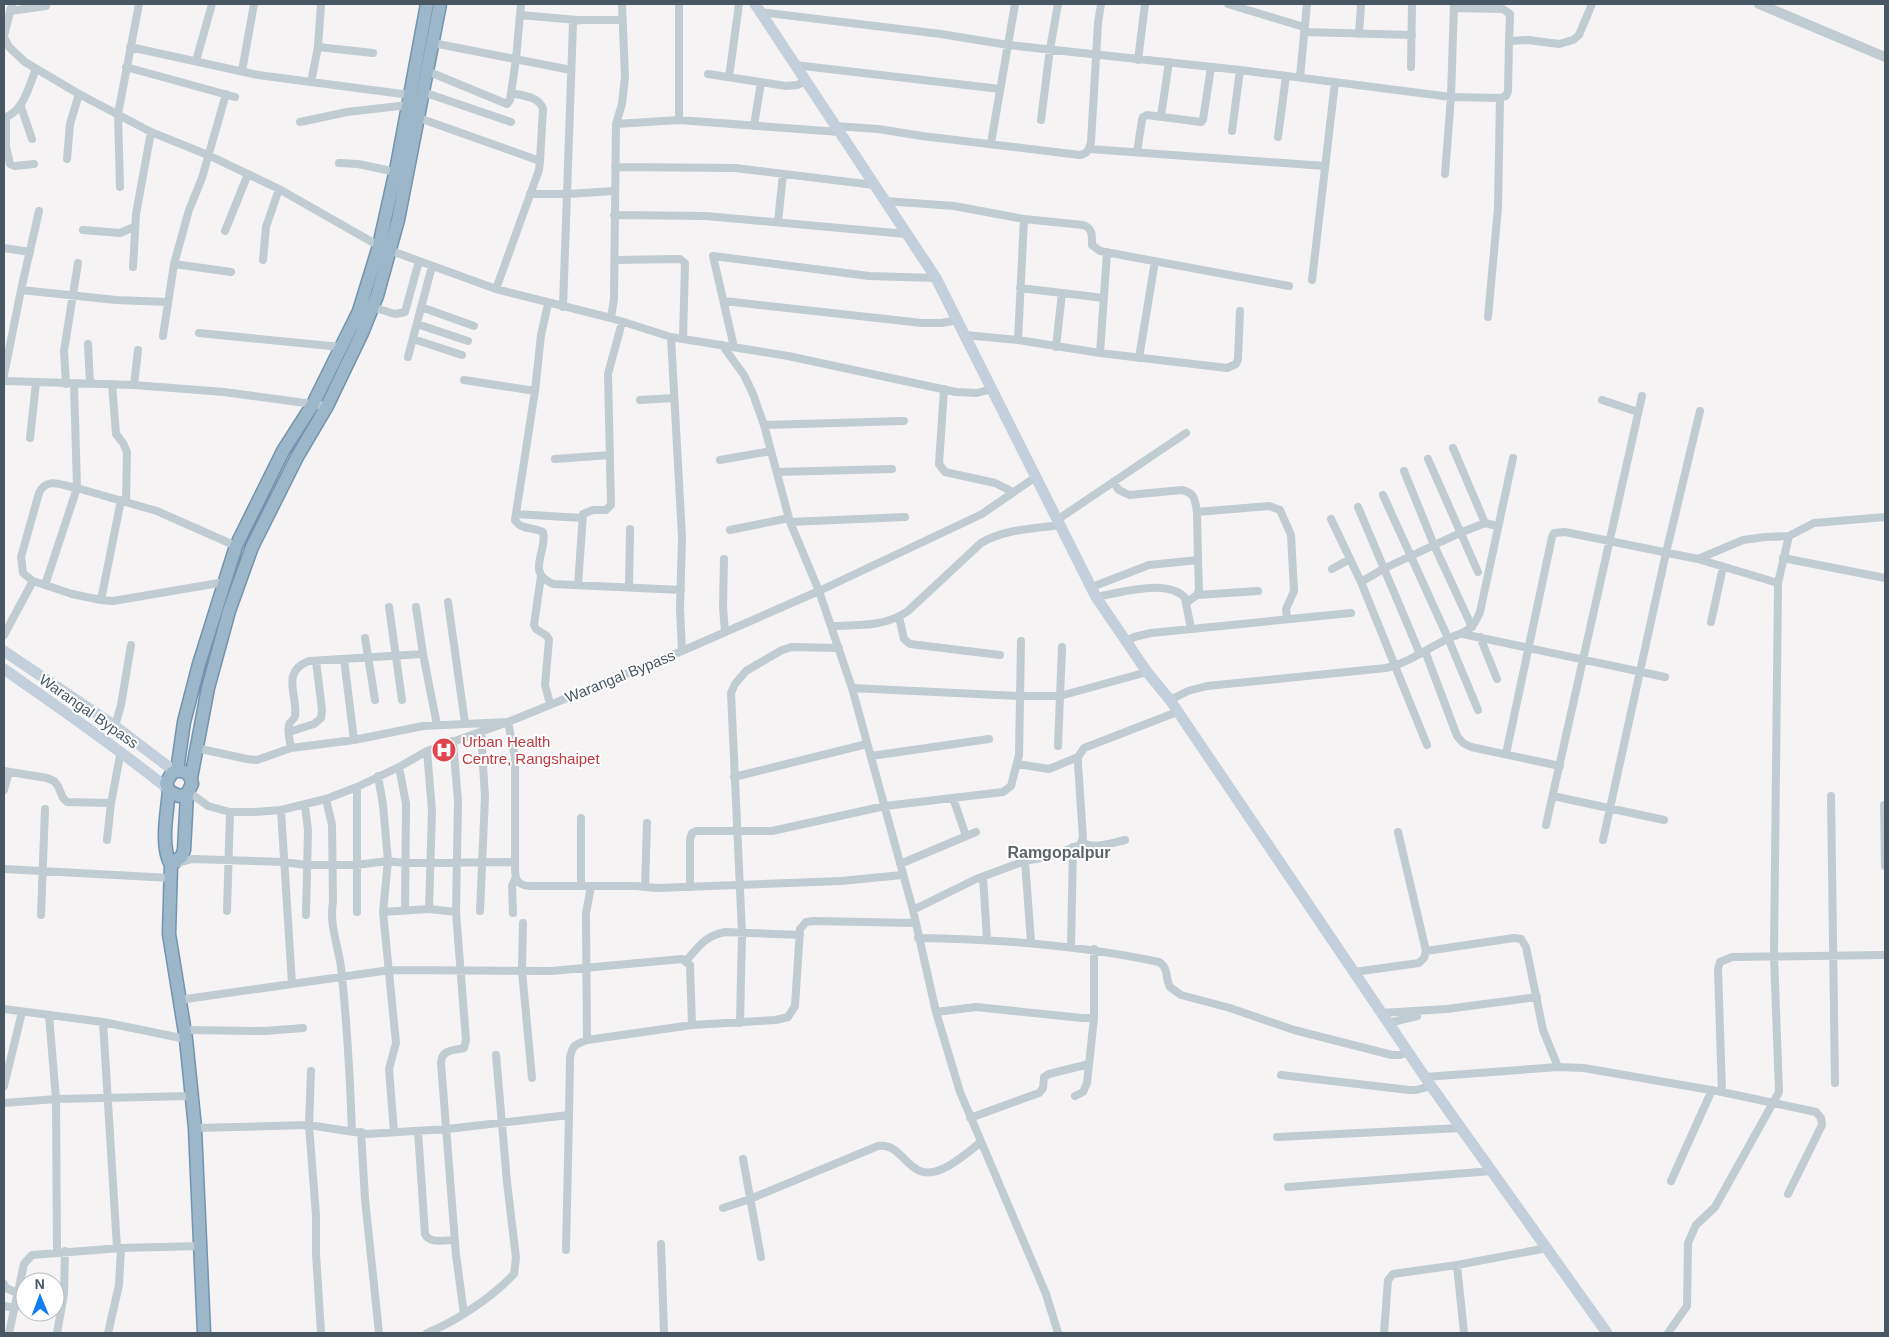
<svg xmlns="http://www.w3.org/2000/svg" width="1889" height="1337" viewBox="0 0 1889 1337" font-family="Helvetica,sans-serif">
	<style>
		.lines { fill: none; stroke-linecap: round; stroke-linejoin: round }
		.trunk-casing { stroke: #7393af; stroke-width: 15 }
		.minor { stroke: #c0cbd2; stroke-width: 8 }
		.tertiary { stroke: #c0cbd2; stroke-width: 10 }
		.secondary { stroke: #c3cfda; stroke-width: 11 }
		.trunk { stroke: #9cb6ca; stroke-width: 12 }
		.labels { text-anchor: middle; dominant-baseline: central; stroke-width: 4; stroke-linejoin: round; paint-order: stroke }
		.street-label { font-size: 15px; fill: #495762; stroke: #fff }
		.health-label { font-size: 15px; fill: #be3a42; stroke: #fff; text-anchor: start }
		.neighbourhood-label { font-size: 16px; font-weight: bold; fill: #5e6368; stroke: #fff }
	</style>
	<rect width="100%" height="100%" fill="#f5f3f3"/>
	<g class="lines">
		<defs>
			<path id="trunk" d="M 177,771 L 184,722 L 199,664 L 236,546 L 283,451 L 313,404 L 359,311 L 379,246 L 397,165 L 427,4
				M 191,778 L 208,688 L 229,611 L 252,547 L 297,457 L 327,406 L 362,333 L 377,296 L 398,220 L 440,4
				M 169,791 C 167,813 160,846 171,865 L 169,934 L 186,1039 L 195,1128 L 204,1333
				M 171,865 L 182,856 L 184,850 L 187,794 L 192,784 C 191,773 182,768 172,773 L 166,783 L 169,791 L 179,796 L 187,794"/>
		</defs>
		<use href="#trunk" class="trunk-casing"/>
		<path class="minor" d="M 679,4 L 679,120
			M 1228,4 L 1304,27
			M 1455,8 L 1503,9 L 1510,14 L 1509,41
			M 10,11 L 46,6
			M 760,12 L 941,34 L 1008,45 L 1240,70 L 1451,97 L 1500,98 L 1506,96 L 1508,91 L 1509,41 L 1528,40 L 1559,44 L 1573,40 L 1579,35 L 1592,4
			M 520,15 L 577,20
			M 1304,32 L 1412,35
			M 1359,34 L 1361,4
			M 4,36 L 12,4
			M 4,37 L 9,47 L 25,62 L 79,94 L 151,132 L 208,155 L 279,189 L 379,246 L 389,250 L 496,289 L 611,318 L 671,337 L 788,356 L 956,392 L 977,393 L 992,389
			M 433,43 L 571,70
			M 130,47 L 258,75 L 410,95
			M 318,47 L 373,53
			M 1138,60 L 1145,4
			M 196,61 L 212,4
			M 795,65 L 1000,89
			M 126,67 L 235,97
			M 1411,67 L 1412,4
			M 242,71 L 254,4
			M 427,71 L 507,104 L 510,100 L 516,59 L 521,4
			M 708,74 L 786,86 L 797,85 L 806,81
			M 729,77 L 739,4
			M 1300,77 L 1307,4
			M 311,82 L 318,47 L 321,4
			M 423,92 L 511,122
			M 511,93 C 523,96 539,96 543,109 L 540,161
			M 21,107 L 32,139
			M 1161,116 L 1169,62
			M 6,117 L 6,147 L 10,164 L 15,166 L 34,164
			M 4,118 C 24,111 28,88 36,69
			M 419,118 L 540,161 L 539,170 L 496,289
			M 1041,120 L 1050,49 L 1058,4
			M 300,122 L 347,112 L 408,105
			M 616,124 L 679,120 L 839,132
			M 754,126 L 761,82
			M 835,126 L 878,129 L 922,136 L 1080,155 C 1087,154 1089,150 1091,142 L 1098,23 L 1101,4
			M 1232,131 L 1240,70
			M 1278,137 L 1286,76
			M 991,143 L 1015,4
			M 1090,149 L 1325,166
			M 1137,152 L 1142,120 L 1143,117 L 1147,115 L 1201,122 L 1203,120 L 1211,67
			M 67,159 L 70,124 L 79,94
			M 339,163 L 358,164 L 396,172
			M 615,167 L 735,168 L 874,185
			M 1445,174 L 1451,97 L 1454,4
			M 120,187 L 118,114 L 139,4
			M 530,194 L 568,194 L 614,191
			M 885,201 L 954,206 L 1024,219 L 1083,225 C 1093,228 1092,236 1092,245 L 1100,251 L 1289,286
			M 614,215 L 706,216 L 906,234
			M 778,222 L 783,174
			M 83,230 L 120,233 L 134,227
			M 225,231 L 248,174
			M 4,248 L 30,252
			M 263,260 L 266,227 L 279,189
			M 615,260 L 680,259 L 685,263 L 683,339
			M 174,264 L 231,272
			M 133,267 L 136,214 L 151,132
			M 1312,280 L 1335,82
			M 1020,288 L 1104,298
			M 21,290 L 39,211
			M 724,301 L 922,323 L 941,323 L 958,320
			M 548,304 L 541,335 L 535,391 L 515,520 C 521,530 533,527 543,532 C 548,552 525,572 553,584 L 681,590
			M 372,307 L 395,314 L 405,312 L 419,261
			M 421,307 L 474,326
			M 563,307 L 573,23 L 575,21 L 581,20 L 622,20
			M 1488,317 L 1498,208 L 1500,98
			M 611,318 L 614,299 L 616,124 L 622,104 L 625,77 L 622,4
			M 417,324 L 468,341
			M 199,333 L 341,347
			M 965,335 L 1018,340 L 1100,353 L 1227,368 L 1236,364 L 1238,359 L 1240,311
			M 163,336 L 174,264 L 189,210 L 202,178 L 226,94
			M 671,337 L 682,537 L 680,609 L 682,651
			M 413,339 L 462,355
			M 1018,340 L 1024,219
			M 88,344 L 90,384
			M 722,345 L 744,375 L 753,394 L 764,425 L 790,522 L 819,591 L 852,688 L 913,910 L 936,1012 L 960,1092 L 1046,1294 L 1058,1333
			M 734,347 L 713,256 L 869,276 L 936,278
			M 1056,347 L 1062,293
			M 1100,353 L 1107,252
			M 408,357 L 432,266
			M 1139,358 L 1155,261
			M 4,375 L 21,290 L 116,300 L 168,302
			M 464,380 L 535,391
			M 4,381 L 134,385 L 224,392 L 327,406
			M 66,384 L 64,351 L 78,263
			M 74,384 L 77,488 L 157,511 L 236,546
			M 112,384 L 116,434 L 123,443 L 127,452 L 126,502
			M 134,385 L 138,350
			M 944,389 L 939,464 L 945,472 L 995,483 L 1013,492
			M 640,400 L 674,398
			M 1602,400 L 1638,412
			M 764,425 L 904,421
			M 30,438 L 36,383
			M 1453,448 L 1485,523
			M 555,459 L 610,455
			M 1428,459 L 1478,572
			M 720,460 L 771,451
			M 1404,471 L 1434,545 L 1472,627
			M 777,472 L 892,469
			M 1113,482 L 1119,490 L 1129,495 L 1182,490 C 1195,493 1195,500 1197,512
			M 1383,495 L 1448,638 L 1478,710
			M 1358,507 L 1420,654
			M 516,514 L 582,518
			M 1331,519 L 1361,582 L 1427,745
			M 1057,520 L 1186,433
			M 790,522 L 905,517
			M 730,530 L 789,518
			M 1783,558 L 1885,578
			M 724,559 L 723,607 L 725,632
			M 1698,559 L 1778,583 L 1789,536
			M 1332,569 L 1350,559
			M 541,576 L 534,625 L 536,629 L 547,636 L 549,640 L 545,685 L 550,704
			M 1361,582 L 1383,569 L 1460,533 L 1485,523 L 1497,526
			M 45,585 L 77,488 C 62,486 47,476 39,493 L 21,557 L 23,573 L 33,581 L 72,594 L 101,600 L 113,601 L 225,582
			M 578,585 L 583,514 L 593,510 L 606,510 L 611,505 L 608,374 L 622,322
			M 629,587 L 630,529
			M 1092,587 L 1149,565 L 1198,560 L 1197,512 L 1269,506 L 1280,510 L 1291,535 L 1294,591 L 1286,609 L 1287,619
			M 1197,595 L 1258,591
			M 1096,597 C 1118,593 1168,578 1185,598 L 1191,629
			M 101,600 L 121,500
			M 448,602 L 465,723
			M 1186,603 L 1197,595 L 1199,590 L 1198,560
			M 389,607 L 402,700
			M 416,607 L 423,654 L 437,725
			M 899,617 L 904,639 L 910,644 L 1000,655
			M 1711,622 L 1723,567
			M 832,626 C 859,625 885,627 908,611 L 981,543 C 1004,529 1033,529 1060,525
			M 1463,634 L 1665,677
			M 4,635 L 33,581
			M 1480,637 L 1497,679
			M 365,638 L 375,700
			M 1126,642 L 1134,637 L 1151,633 L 1351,613
			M 1425,651 L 1457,736 L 1463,743 L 1471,747 L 1560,766
			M 344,659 L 354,740
			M 852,688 L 1020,696 L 1060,696 L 1147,672
			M 1170,700 L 1188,691 L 1207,686 L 1386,668 C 1407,663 1426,650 1445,640 C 1454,635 1462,635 1470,628 C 1475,624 1477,619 1480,612 L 1513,458
			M 115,726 L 121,705 L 131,645
			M 289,732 L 314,724 L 321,718 L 322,710 L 316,661
			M 453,741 L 458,801 L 456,912 L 466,1040 L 464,1048 C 452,1051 442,1049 441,1063 L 456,1255 L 464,1314
			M 1058,746 L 1062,647
			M 196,748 L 247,759 L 257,760 L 291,748 L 354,740 L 423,726 L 508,722 L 515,757 L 515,863
			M 291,748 C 290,741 287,732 289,725 C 290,720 294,721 295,716 C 298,695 280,672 309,661 L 423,654
			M 427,751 L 432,810 L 429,909
			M 1506,754 L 1552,537 L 1554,533 L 1565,532 L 1698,559 L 1743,540 L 1765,537 L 1789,536 L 1814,523 L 1885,517
			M 871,756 L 989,739
			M 1017,764 L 1049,769 L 1078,757
			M 399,767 L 406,804 L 405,911
			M 4,771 L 47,778 L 54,781 L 58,786 L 63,798 L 67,802 L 111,803 L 121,751
			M 378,776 L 383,805 L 388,861 L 383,912 L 396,1043 L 389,1069 L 394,1132
			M 734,777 L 867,744
			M 4,790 L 9,772
			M 189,792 L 208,806 L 230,812 L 255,812 L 281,810 L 326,799 L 357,787 L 399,767 L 427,751 L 508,722 L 682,651 L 819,591 L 982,514 L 1037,476
			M 1553,796 L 1664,820
			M 1831,796 L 1835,1083
			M 953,798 L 966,836
			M 326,799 L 332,825 L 333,902 C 329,924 338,945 341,967 C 347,1022 350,1077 352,1132
			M 1884,805 L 1885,866
			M 305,806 L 308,830 L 306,915
			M 281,810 L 292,984
			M 581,818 L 581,886
			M 1546,825 L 1642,396
			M 1398,832 L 1426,951
			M 107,840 L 111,803
			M 1603,840 L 1666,553 L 1700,411
			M 1082,842 C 1094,850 1112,843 1125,840
			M 1025,861 L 1031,942
			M 178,863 L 192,859 L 283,862 L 306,865 L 356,865 L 388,861 L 404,863 L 509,862 L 515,863 C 515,875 514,885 529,886 L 636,886 L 657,888 L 841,881 L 902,875
			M 900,864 L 976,832
			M 4,869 L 171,878
			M 983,877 L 987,939
			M 645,887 L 647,823
			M 690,887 L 690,839 L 692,833 L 696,831 L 772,831 L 885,806 L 1003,792 L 1011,786 L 1019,755 L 1021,641
			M 913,910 L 976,879 L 1025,861 L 1051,856 L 1080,845 L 1083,838 L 1078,764 L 1078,757 L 1084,748 L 1177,712
			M 227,911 L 230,812
			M 480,911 L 485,797 L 481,732
			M 357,912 L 357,787
			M 383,912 L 429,909 L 456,912
			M 513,913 L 512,886 L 515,879
			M 41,915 L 45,809
			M 523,923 L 522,971 L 532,1078
			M 918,938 C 1000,939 1079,945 1159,962 C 1169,968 1165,978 1170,987 L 1181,995 L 1230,1008 L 1294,1030 L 1392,1055 L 1400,1055 L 1408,1052
			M 1071,947 L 1073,847
			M 686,961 C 699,946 705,936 725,932 L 800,935
			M 1354,972 L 1419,963 L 1424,958 L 1426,951 L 1514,938 L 1521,939 L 1526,947 L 1543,1030 L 1558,1067
			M 179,1000 L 390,970 L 551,971 L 682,959 L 690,965 L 692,1025
			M 4,1009 L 103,1022 L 186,1039
			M 936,1012 L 976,1007 L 1082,1018 L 1094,1018 L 1094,949
			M 1381,1013 L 1447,1009 L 1537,997
			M 49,1015 L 56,1099 L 57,1252
			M 103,1022 L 117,1248
			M 740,1023 L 742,933 L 731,693 L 735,684 L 746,671 L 782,650 L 792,647 L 839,648
			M 1388,1023 L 1417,1016
			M 185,1030 L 265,1031 L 303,1028
			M 587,1040 L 586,913 L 591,886
			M 311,1071 L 309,1125 L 316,1215 L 316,1254 L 321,1333
			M 1281,1075 L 1409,1090 L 1416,1090 L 1431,1086
			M 1425,1077 L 1558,1067 L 1584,1068 L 1722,1092 L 1816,1112 L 1821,1118 L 1822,1125 L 1788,1194
			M 4,1086 L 22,1012
			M 1722,1092 L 1718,969 L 1720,962 L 1732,957 L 1885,955
			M 1075,1096 L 1083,1092 L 1087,1083 L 1094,1018
			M 4,1103 L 56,1099 L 191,1096
			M 970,1118 L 1039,1093 L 1043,1088 L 1044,1077 L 1049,1074 L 1089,1064
			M 195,1128 L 309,1125 L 367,1134 L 447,1129 L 569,1115 L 570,1058 C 572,1045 576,1044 587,1040 L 692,1025 L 776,1020 L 788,1017 L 795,1006 L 800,929 L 806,922 L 814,921 L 916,923
			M 418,1131 L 425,1234 C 429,1244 445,1240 455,1240
			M 361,1132 L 365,1199 L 379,1333
			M 1277,1137 L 1461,1128
			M 743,1159 L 761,1257
			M 1671,1181 L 1712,1090
			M 1288,1187 L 1492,1171
			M 723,1208 L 750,1199 L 878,1146 C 898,1143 903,1164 920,1171 C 939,1179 967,1153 981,1142
			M 661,1244 L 664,1333
			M 566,1250 L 569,1115
			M 1457,1265 L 1464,1333
			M 4,1284 L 6,1288 L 17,1293
			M 4,1306 L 15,1308
			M 9,1333 L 24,1264 L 32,1255 L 121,1248 L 201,1246
			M 57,1333 L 64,1294 L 65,1251
			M 108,1333 L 119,1285 L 121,1248
			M 427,1333 C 457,1321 492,1297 514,1274 L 516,1258 L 507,1182 L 496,1055
			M 1384,1333 L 1388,1280 L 1393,1274 L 1457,1265 L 1547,1248
			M 1668,1333 L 1687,1306 L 1688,1243 L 1696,1225 L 1715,1207 L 1779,1092 L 1774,956 L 1778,583"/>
		<path class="tertiary" d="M 1759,4 L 1885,57"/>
		<path class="secondary" d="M 755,4 L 936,278 L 1096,597 L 1147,672 L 1170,700 L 1431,1086 L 1607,1333
			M 4,651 L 115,726 L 174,771
			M 4,669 C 59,708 115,746 167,788"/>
		<use href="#trunk" class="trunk"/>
	</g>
	<defs>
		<symbol id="hospital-disc" viewBox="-11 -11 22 22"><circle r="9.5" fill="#e0444e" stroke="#fff"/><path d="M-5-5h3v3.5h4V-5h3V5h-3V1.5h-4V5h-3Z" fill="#fff"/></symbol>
	</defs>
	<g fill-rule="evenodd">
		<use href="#hospital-disc" x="430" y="736" width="28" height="28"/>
	</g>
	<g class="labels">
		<g class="street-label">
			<text transform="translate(620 676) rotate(-22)">Warangal Bypass</text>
			<text transform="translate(89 711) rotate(35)">Warangal Bypass</text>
		</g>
		<g class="health-label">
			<text x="462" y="741">Urban Health<tspan x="462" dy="17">Centre, Rangshaipet</tspan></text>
		</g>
		<g class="neighbourhood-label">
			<text x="1059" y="852">Ramgopalpur</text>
		</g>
	</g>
	<rect width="1889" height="1337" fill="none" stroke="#495762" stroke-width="10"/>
	<g transform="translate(40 1297) rotate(359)"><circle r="24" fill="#ffffff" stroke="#b6bcc0"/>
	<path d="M0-4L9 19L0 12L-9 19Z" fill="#107df1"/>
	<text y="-8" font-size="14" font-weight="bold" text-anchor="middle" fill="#495762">N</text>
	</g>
</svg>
